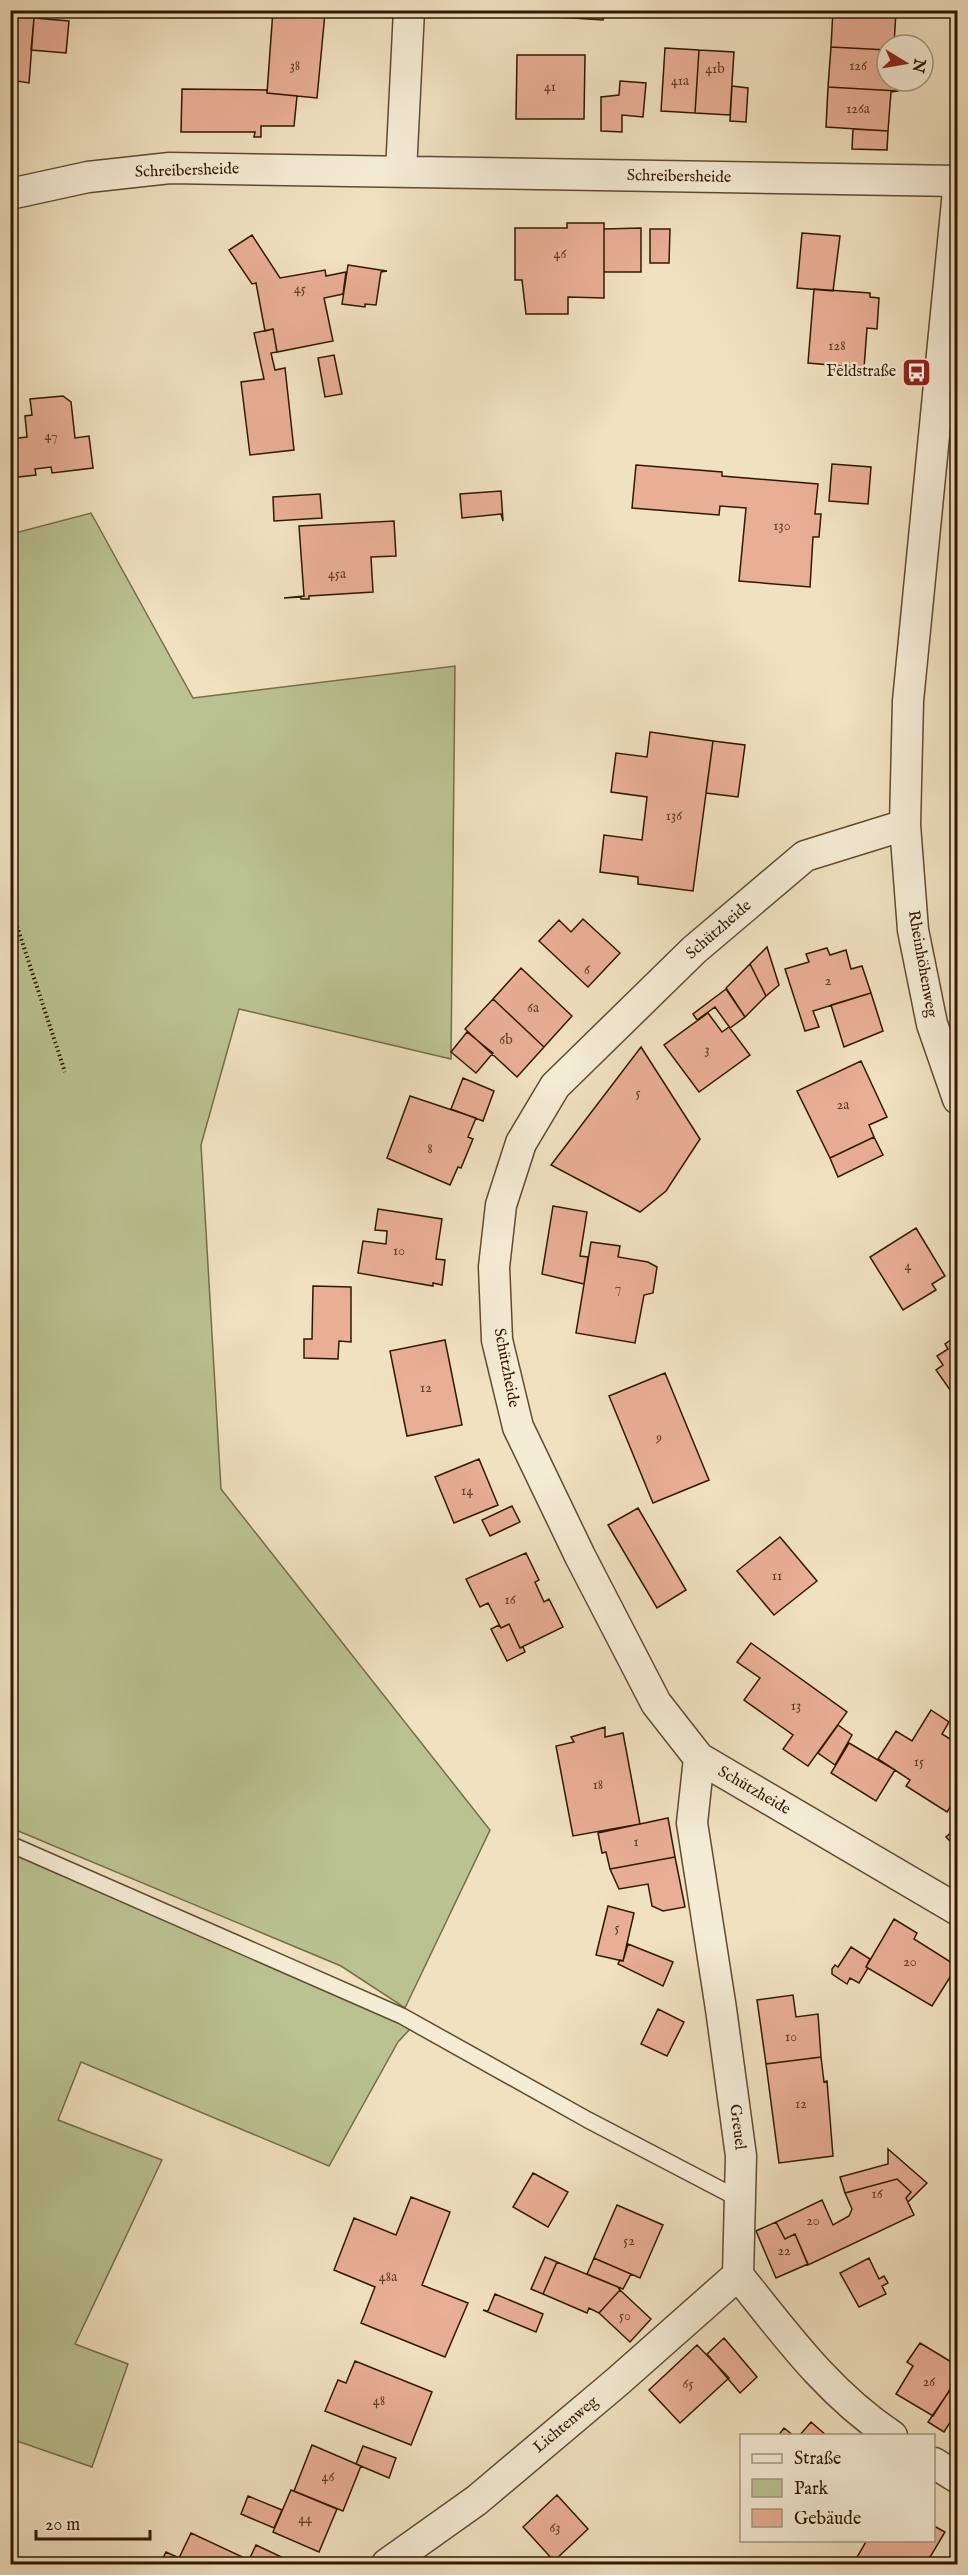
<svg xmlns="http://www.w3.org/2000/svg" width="968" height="2575" viewBox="0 0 968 2575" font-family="'IM FELL English',serif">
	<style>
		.green { fill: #bac292; stroke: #766d49; stroke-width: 1.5 }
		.building { fill: #e9ae96; stroke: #311800; stroke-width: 1.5 }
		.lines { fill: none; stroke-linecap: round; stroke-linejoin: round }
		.lane-casing { stroke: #614a30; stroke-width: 18 }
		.street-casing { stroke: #614a30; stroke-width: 33 }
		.path { stroke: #311800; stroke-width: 4; stroke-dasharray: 1.5 3; stroke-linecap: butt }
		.lane { stroke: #f5ecd6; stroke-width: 15 }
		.street { stroke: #f5ecd6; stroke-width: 30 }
		.labels { text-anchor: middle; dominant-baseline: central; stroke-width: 4.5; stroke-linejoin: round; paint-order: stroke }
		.number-label { font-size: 14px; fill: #5f3e26 }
		.street-label { font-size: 16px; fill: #311800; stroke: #f5ecd6 }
		.poi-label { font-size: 16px; fill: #311800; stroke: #f5ecd6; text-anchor: end }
	</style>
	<rect width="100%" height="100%" fill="#f0e1c0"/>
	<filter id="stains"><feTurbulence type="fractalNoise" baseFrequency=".00333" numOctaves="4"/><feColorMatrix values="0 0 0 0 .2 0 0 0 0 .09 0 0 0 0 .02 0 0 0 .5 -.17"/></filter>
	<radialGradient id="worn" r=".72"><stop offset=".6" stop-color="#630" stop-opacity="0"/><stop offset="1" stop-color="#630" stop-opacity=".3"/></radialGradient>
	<path class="green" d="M 91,513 L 193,698 L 455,666 L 451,1059 L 239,1009 L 201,1145 L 221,1489 L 490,1830 L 405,2008 L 341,1966 L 11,1828 L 11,534 Z
		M 11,1853 L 411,2028 L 398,2042 L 329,2166 L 81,2062 L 58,2120 L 162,2160 L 75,2344 L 128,2364 L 92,2467 L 11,2439 Z"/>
	<path class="building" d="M 273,10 L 355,10 L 355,16 L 325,13 L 317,98 L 267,93 Z
		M 508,10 L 604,10 L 603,20 L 508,14 Z
		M 833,10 L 896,11 L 894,45 L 887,45 L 887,50 L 831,47 Z
		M 10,17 L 34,18 L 29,83 L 11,80 L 10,83 Z
		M 34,18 L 69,21 L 66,53 L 31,50 Z
		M 831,47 L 887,50 L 887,81 L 898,81 L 898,91 L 828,87 Z
		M 665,48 L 699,50 L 695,113 L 661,111 Z
		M 699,50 L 734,52 L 730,115 L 695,113 Z
		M 517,55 L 585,55 L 584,119 L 516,119 Z
		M 620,81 L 646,83 L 643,117 L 622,115 L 622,132 L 601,131 L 601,97 L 619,95 Z
		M 732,86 L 748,88 L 746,122 L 730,121 Z
		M 828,87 L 898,91 L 891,92 L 888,131 L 826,127 Z
		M 182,89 L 267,90 L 267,93 L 297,96 L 294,126 L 261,126 L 261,137 L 254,137 L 255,132 L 181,132 Z
		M 853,129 L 888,131 L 887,150 L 852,149 Z
		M 567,223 L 604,223 L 604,298 L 568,297 L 568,314 L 526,314 L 522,280 L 515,280 L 515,228 L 567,228 Z
		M 641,228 L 641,272 L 604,272 L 604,229 Z
		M 650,229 L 670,229 L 669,263 L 650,263 Z
		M 802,233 L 840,236 L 833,291 L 797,288 Z
		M 252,235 L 280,278 L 325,270 L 326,276 L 346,272 L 343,294 L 324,298 L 333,341 L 277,352 L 273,329 L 265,331 L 256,283 L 252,284 L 229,250 Z
		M 348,265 L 387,271 L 381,272 L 376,305 L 365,304 L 365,307 L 342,304 Z
		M 814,289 L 870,293 L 870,297 L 879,298 L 877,329 L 867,328 L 864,368 L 808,363 Z
		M 273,329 L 277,352 L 271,353 L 275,370 L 285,368 L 294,450 L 250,455 L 241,382 L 264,379 L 254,333 Z
		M 334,355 L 342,394 L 325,397 L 318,358 Z
		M 63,396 L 71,402 L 75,438 L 89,436 L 93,468 L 52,473 L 51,467 L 35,469 L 36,475 L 10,478 L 10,439 L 27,437 L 25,416 L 32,415 L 30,399 Z
		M 832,464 L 871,467 L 868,504 L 829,501 Z
		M 636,465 L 722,472 L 722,476 L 818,484 L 815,514 L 821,514 L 819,537 L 813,537 L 810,587 L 739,581 L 746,508 L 720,506 L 719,515 L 632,508 Z
		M 501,491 L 503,521 L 501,514 L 462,518 L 460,494 Z
		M 320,494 L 322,518 L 274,521 L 273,497 Z
		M 394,521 L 396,556 L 371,557 L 373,592 L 309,596 L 309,599 L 301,599 L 301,597 L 284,598 L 304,596 L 299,526 Z
		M 650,732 L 713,741 L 693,891 L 638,884 L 638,877 L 600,872 L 604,835 L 642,840 L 647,797 L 611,792 L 616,753 L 647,757 Z
		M 713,741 L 745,745 L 738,797 L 706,793 Z
		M 583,919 L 620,953 L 588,987 L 539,941 L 559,920 L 571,932 Z
		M 767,947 L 779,985 L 766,996 L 750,964 Z
		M 827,948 L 830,955 L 846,950 L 851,969 L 862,966 L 871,993 L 813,1011 L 819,1027 L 805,1031 L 785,969 L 809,962 L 806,954 Z
		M 750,964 L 766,996 L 745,1017 L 726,988 Z
		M 521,968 L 572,1016 L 544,1047 L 493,999 Z
		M 726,989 L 745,1017 L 730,1028 L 715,1007 L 697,1020 L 693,1014 Z
		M 871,993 L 883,1031 L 844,1047 L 831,1005 Z
		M 493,999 L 544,1047 L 517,1077 L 465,1029 Z
		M 708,1013 L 722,1032 L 729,1027 L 750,1055 L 699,1092 L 664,1045 Z
		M 467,1032 L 493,1053 L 476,1073 L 451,1052 Z
		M 641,1047 L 700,1139 L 666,1191 L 640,1212 L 551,1165 Z
		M 861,1061 L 887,1117 L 869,1125 L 874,1137 L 830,1158 L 797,1091 Z
		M 463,1078 L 494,1091 L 483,1121 L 451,1109 Z
		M 410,1096 L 476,1118 L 468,1137 L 473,1139 L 461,1168 L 458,1167 L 450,1185 L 387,1158 Z
		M 874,1137 L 883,1155 L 838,1177 L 830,1158 Z
		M 553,1206 L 587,1212 L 580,1256 L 588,1257 L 584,1284 L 542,1274 Z
		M 378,1209 L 442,1219 L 436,1259 L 445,1260 L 442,1285 L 433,1283 L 433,1286 L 358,1273 L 363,1241 L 386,1244 L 387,1231 L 375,1230 Z
		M 916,1228 L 945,1276 L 932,1284 L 936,1290 L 903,1310 L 870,1257 Z
		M 591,1242 L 620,1246 L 618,1257 L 648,1262 L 657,1267 L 653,1293 L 644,1295 L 635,1343 L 576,1333 Z
		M 313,1286 L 351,1287 L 351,1342 L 339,1341 L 338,1359 L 304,1358 L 304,1339 L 312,1339 Z
		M 958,1335 L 958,1395 L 955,1397 L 936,1370 L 943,1365 L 937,1356 L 948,1349 L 945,1344 Z
		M 445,1340 L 462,1425 L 407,1436 L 390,1351 Z
		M 665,1373 L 709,1480 L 653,1503 L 609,1396 Z
		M 479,1459 L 498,1505 L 454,1523 L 435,1477 Z
		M 512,1506 L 520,1522 L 490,1536 L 482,1520 Z
		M 638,1508 L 686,1590 L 657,1608 L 608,1525 Z
		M 780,1537 L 817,1581 L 774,1615 L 737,1571 Z
		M 526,1553 L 539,1580 L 535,1582 L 544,1602 L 549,1599 L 563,1627 L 520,1648 L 509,1624 L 501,1628 L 488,1603 L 480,1607 L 466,1579 Z
		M 509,1624 L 520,1648 L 523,1647 L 525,1652 L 507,1661 L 491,1629 L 499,1625 L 501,1628 Z
		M 751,1643 L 847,1712 L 808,1766 L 783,1749 L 793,1735 L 744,1700 L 760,1678 L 737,1662 Z
		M 931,1710 L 949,1722 L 942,1734 L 958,1744 L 958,1796 L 947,1812 L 906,1786 L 910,1780 L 878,1759 L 896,1731 L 912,1741 Z
		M 838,1725 L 852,1735 L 835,1765 L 818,1753 Z
		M 605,1727 L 605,1737 L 623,1733 L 640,1824 L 573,1836 L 556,1746 L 574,1742 L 571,1737 Z
		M 849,1743 L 895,1770 L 876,1801 L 831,1773 Z
		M 668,1818 L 675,1857 L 610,1869 L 606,1852 L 602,1853 L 598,1833 Z
		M 958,1826 L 958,1849 L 946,1837 Z
		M 675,1857 L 685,1907 L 663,1911 L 652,1906 L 648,1884 L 619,1889 L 610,1869 Z
		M 608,1906 L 634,1913 L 623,1961 L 596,1955 Z
		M 894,1919 L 917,1933 L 914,1939 L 957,1966 L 932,2006 L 866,1967 Z
		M 628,1944 L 673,1962 L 663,1986 L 618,1964 L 620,1960 L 623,1961 Z
		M 851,1947 L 870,1959 L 866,1967 L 868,1968 L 859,1983 L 850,1978 L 847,1984 L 832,1974 L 832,1969 L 835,1965 L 838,1967 Z
		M 793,1995 L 796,2017 L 818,2014 L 821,2057 L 766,2064 L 757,2000 Z
		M 658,2009 L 684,2022 L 667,2056 L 641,2044 Z
		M 821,2057 L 824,2082 L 827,2081 L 833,2156 L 779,2163 L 766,2064 Z
		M 888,2149 L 927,2183 L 908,2202 L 906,2198 L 911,2192 L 897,2179 L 845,2193 L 840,2177 L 888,2164 Z
		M 533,2173 L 568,2192 L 548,2227 L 513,2207 Z
		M 897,2179 L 911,2192 L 906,2198 L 914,2215 L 808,2265 L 795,2234 L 785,2239 L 776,2222 L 822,2200 L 833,2225 L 849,2216 L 852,2209 L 845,2193 Z
		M 411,2197 L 450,2212 L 422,2285 L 468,2303 L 445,2357 L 361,2323 L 375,2287 L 334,2270 L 354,2218 L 396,2235 Z
		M 617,2205 L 663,2225 L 640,2278 L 594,2258 Z
		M 776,2222 L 785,2239 L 795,2234 L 808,2264 L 776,2278 L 756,2231 Z
		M 545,2257 L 557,2262 L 543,2294 L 531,2289 Z
		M 594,2258 L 631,2274 L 623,2289 L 587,2274 Z
		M 869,2258 L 879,2279 L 884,2276 L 888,2283 L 882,2286 L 886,2294 L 859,2307 L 840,2273 Z
		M 557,2262 L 618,2287 L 620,2290 L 599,2313 L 589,2308 L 587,2313 L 543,2294 Z
		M 620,2290 L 651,2319 L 630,2342 L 599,2313 Z
		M 495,2294 L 543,2314 L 536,2332 L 483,2310 L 488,2311 Z
		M 724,2338 L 757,2377 L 740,2393 L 707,2354 Z
		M 920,2343 L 958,2366 L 958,2377 L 933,2416 L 896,2394 L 913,2366 L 907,2362 Z
		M 697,2345 L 729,2378 L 680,2423 L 649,2390 Z
		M 355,2361 L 432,2392 L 411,2445 L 325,2411 L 338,2380 L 346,2383 Z
		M 952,2387 L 958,2391 L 958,2410 L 944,2432 L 928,2422 Z
		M 811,2422 L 827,2436 L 799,2436 Z
		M 784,2428 L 794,2436 L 778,2436 Z
		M 312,2445 L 361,2466 L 343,2511 L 294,2491 Z
		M 363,2446 L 396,2458 L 389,2478 L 356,2464 Z
		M 291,2490 L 337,2509 L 319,2552 L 273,2532 Z
		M 557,2495 L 588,2529 L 554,2561 L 523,2527 Z
		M 248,2496 L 282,2510 L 274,2528 L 241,2514 Z
		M 934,2526 L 945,2532 L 926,2564 L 853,2564 L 867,2540 L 934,2540 Z
		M 191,2533 L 249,2560 L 247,2564 L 160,2564 L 166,2552 L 179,2558 Z
		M 256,2545 L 290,2561 L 288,2564 L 247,2564 Z"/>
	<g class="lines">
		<defs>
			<path id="lane" d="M 10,1844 L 402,2016 L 588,2120 L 741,2200"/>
			<path id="street" d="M 401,172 L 409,10
				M 958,191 L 908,701 L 905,825 L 913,930 L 932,1024 L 958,1099
				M 10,194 L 88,177 L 170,168 L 958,181
				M 905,825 L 805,856 L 694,950 L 555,1086 L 521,1143 L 501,1205 L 494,1267 L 497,1340 L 518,1427 L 580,1556 L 656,1703 L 699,1758 L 958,1910
				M 699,1758 L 692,1823 L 721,2009 L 741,2156 L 738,2275 C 786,2335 827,2392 892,2436
				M 934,2463 L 958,2478
				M 387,2564 L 477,2500 L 617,2382 L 738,2275"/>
		</defs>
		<use href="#lane" class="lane-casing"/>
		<use href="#street" class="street-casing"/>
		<path class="path" d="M 10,905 L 65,1072"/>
		<use href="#lane" class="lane"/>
		<use href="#street" class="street"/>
	</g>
	<defs>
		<symbol id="bus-square" viewBox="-11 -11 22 22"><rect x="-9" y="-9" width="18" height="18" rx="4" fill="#8f2418" stroke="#f5ecd6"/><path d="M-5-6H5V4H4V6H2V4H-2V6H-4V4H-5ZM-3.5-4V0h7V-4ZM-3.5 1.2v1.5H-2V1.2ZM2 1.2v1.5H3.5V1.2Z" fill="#fff"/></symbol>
	</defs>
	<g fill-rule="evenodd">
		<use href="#bus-square" x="900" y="356" width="33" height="33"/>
	</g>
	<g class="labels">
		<g class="number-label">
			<text x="295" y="66">38</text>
			<text x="858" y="66">126</text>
			<text x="715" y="69">41b</text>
			<text x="680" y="81">41a</text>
			<text x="550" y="87">41</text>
			<text x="858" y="109">126a</text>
			<text x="560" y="254">46</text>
			<text x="300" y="289">45</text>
			<text x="837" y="346">128</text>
			<text x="51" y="436">47</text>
			<text x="782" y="526">130</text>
			<text x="337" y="574">45a</text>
			<text x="674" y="816">136</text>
			<text x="587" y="970">6</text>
			<text x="828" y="981">2</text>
			<text x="533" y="1008">6a</text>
			<text x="506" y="1040">6b</text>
			<text x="707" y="1050">3</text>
			<text x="638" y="1093">5</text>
			<text x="843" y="1105">2a</text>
			<text x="430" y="1149">8</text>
			<text x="399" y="1251">10</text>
			<text x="908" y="1266">4</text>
			<text x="618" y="1288">7</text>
			<text x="426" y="1388">12</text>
			<text x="659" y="1438">9</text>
			<text x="467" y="1491">14</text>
			<text x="777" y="1576">11</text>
			<text x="510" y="1600">16</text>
			<text x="796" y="1706">13</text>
			<text x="919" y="1762">15</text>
			<text x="598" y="1785">18</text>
			<text x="636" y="1842">1</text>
			<text x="617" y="1928">5</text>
			<text x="910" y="1962">20</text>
			<text x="791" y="2037">10</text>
			<text x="801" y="2104">12</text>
			<text x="877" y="2194">16</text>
			<text x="813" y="2221">20</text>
			<text x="629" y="2241">52</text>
			<text x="784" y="2251">22</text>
			<text x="388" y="2277">48a</text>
			<text x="625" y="2316">50</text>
			<text x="929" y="2382">26</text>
			<text x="688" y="2384">65</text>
			<text x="379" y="2401">48</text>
			<text x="328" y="2477">46</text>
			<text x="305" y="2519">44</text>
			<text x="555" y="2528">63</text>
		</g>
		<g class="street-label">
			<text transform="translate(187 171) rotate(-2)">Schreibersheide</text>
			<text transform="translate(679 177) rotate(1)">Schreibersheide</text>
			<text transform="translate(719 930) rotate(-41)">Schützheide</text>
			<text transform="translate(922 964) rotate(80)">Rheinhöhenweg</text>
			<text transform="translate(506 1368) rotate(79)">Schützheide</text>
			<text transform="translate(754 1791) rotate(30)">Schützheide</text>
			<text transform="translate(737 2127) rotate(83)">Greuel</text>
			<text transform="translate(566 2425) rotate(-40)">Lichtenweg</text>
		</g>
		<g class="poi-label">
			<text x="896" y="372">Feldstraße</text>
		</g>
	</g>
	<rect width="968" height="2575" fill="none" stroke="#f0e1c0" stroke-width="36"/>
	<rect x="12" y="12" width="944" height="2551" fill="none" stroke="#311800" stroke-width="3"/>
	<rect x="18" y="18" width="932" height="2539" fill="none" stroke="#311800" stroke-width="1.5"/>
	<rect x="740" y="2434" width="195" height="108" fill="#f5ecd6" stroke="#a79780" stroke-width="1.5"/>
	<rect x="752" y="2454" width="30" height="9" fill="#f5ecd6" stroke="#a79780" stroke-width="1.5"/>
	<text x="794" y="2464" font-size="18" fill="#311800">Straße</text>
	<rect x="752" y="2479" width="30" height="18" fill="#bac292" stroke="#a79780" stroke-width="1.5"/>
	<text x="794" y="2494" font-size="18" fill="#311800">Park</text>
	<rect x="752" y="2509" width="30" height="18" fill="#e9ae96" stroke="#a79780" stroke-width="1.5"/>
	<text x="794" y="2524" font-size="18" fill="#311800">Gebäude</text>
	<g transform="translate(905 63) rotate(101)"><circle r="28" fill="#f5ecd6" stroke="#a79780" stroke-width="1.5"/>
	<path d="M0-4.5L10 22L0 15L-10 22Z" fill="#8f2418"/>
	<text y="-9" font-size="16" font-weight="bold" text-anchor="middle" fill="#311800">N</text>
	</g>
	<path d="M36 2530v9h114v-9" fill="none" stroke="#311800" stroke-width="3"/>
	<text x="45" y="2530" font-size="18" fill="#311800" stroke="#f5ecd6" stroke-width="4.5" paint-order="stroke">20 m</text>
	<rect width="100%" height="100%" filter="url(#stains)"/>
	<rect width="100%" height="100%" fill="url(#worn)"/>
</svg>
